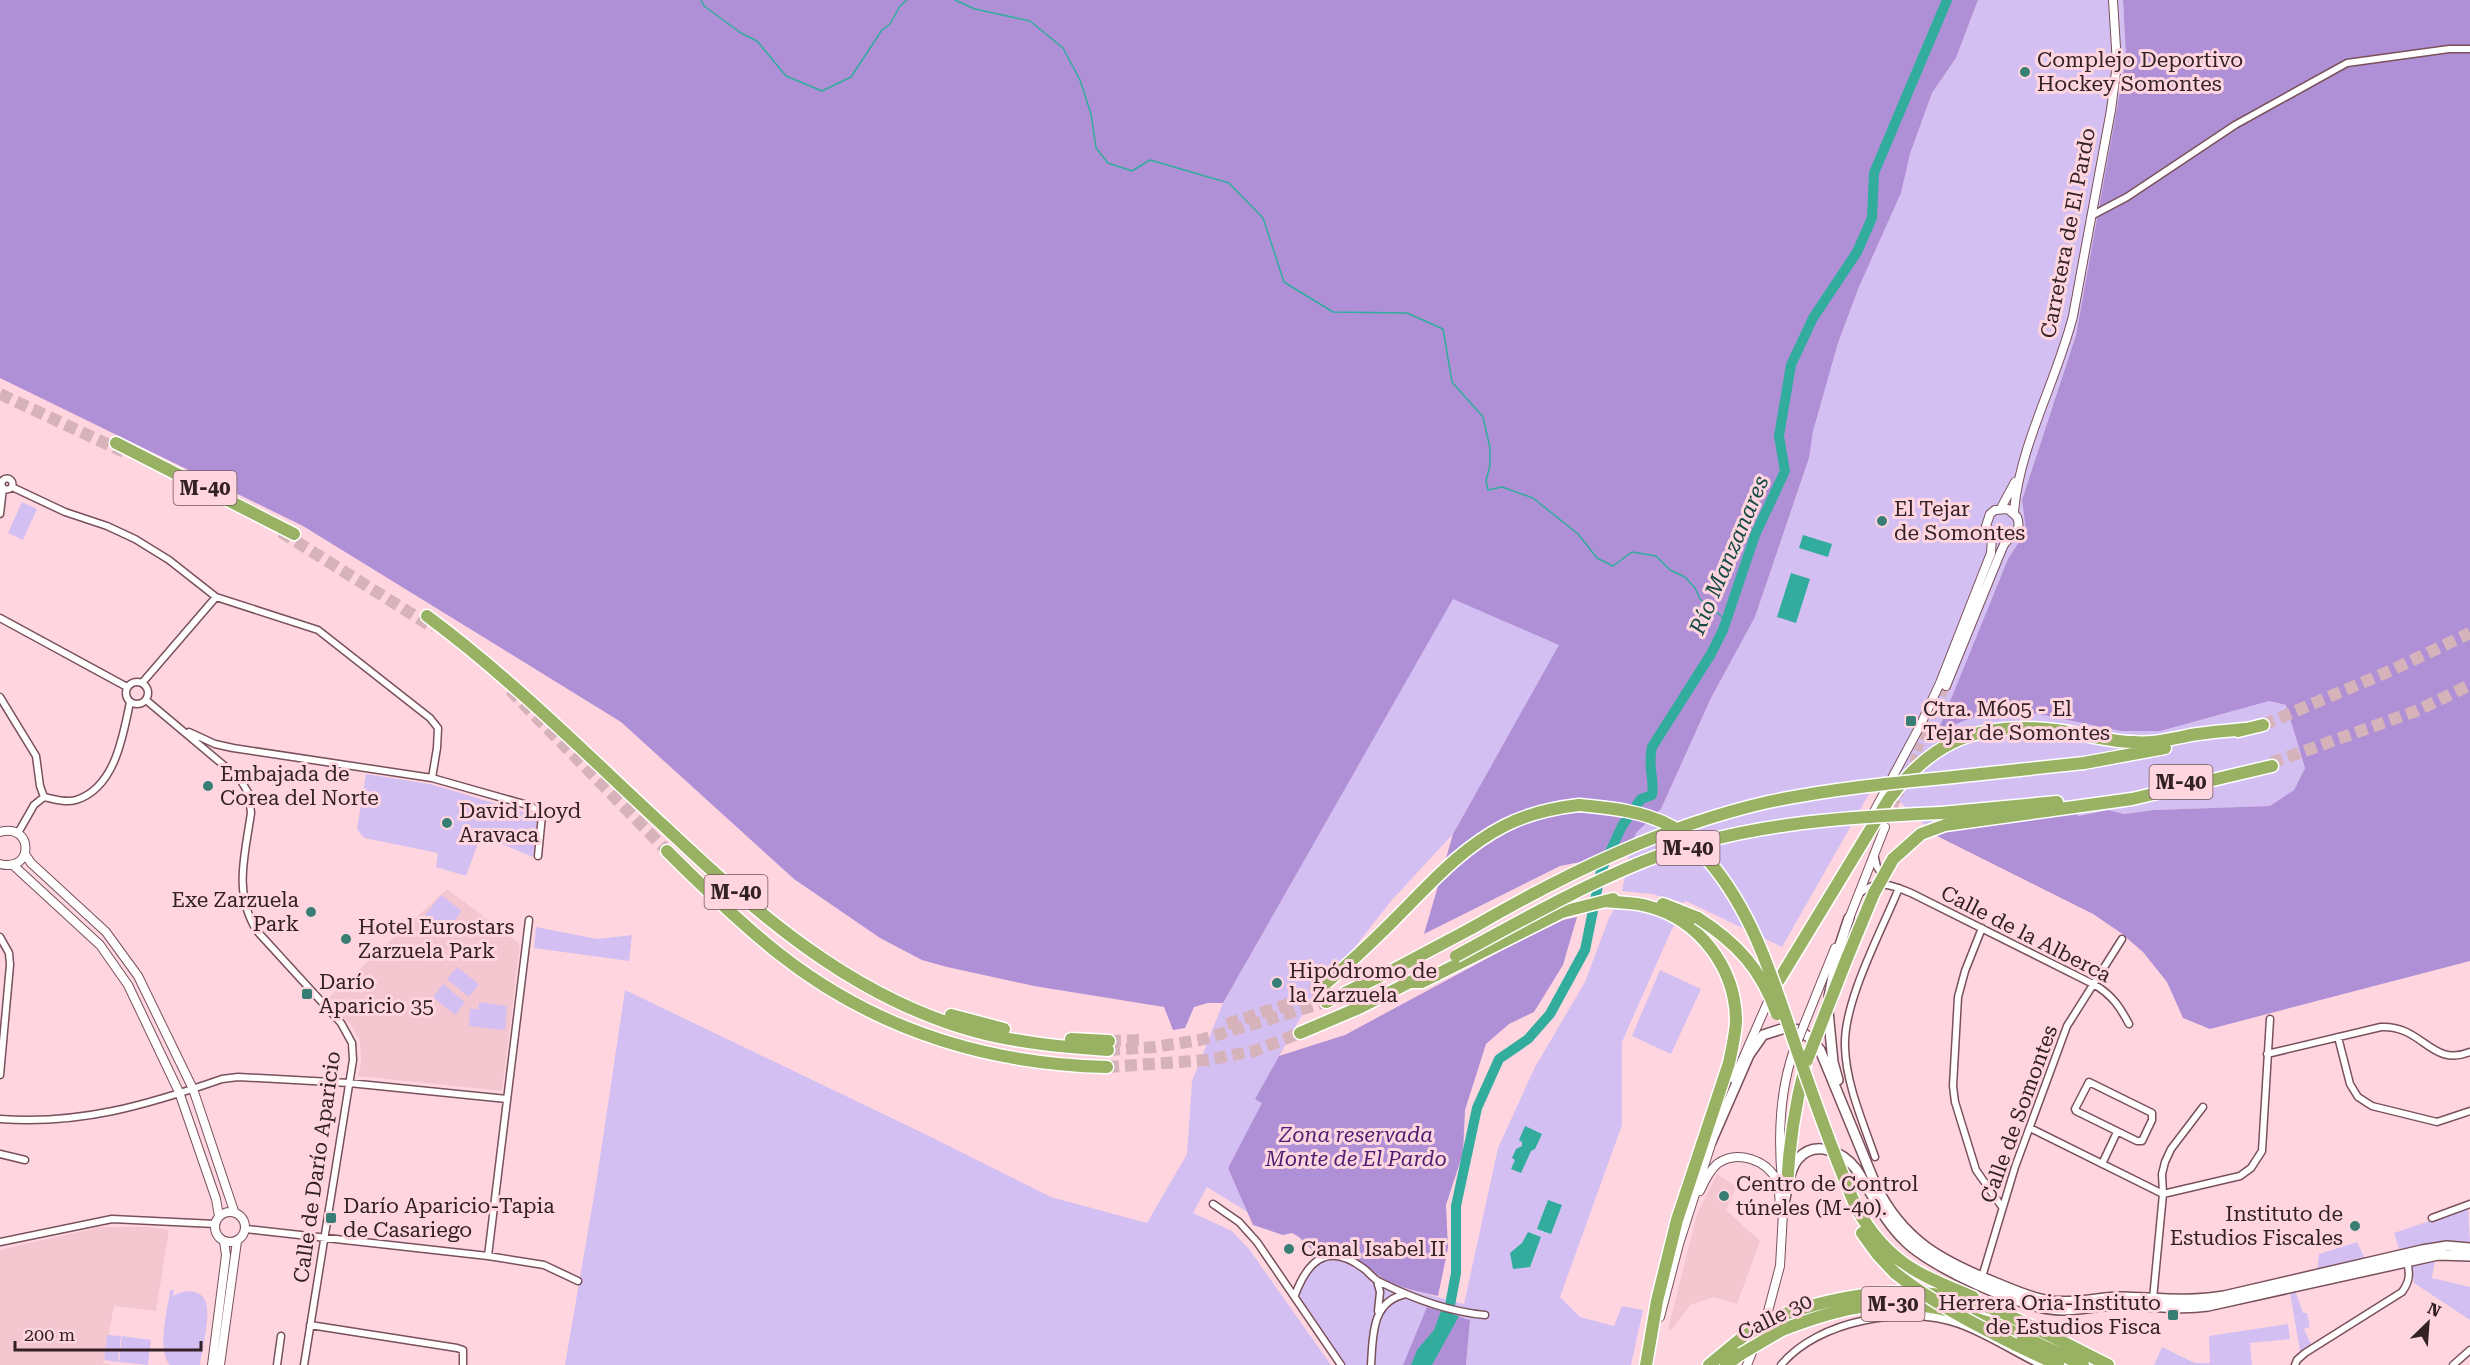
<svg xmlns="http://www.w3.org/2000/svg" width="2470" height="1365" viewBox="0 0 2470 1365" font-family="'Roboto Serif',serif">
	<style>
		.built { fill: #f3c6d0 }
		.green { fill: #d4bff2 }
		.forest { fill: #af90d7 }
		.water { fill: #31ac9d }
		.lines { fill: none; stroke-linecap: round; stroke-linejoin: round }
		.stream { stroke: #31ac9d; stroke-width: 1.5 }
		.river { stroke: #31ac9d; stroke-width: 10 }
		.tertiary-tunnel { stroke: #d6b2ba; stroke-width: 8; stroke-dasharray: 8 4; stroke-linecap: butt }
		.motorway-tunnel { stroke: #d6b2ba; stroke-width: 12; stroke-dasharray: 12 6; stroke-linecap: butt }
		.minor-casing { stroke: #7a505a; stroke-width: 9 }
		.tertiary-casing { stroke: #7a505a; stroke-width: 10 }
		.secondary-casing { stroke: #7a505a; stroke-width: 12 }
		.motorway-casing { stroke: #fff; stroke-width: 15 }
		.minor { stroke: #fff; stroke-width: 6 }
		.tertiary { stroke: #fff; stroke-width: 8 }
		.secondary { stroke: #fff; stroke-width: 9 }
		.motorway { stroke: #98b162; stroke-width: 12 }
		.tertiary-bridge-casing { stroke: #7a505a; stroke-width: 10; stroke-linecap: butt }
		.motorway-bridge-casing { stroke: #fff; stroke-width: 15; stroke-linecap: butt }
		.tertiary-bridge { stroke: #fff; stroke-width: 8 }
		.motorway-bridge { stroke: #98b162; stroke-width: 12 }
		.poi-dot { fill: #387e75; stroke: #ffd6df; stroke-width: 2 }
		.labels { text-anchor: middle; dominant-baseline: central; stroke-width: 6; stroke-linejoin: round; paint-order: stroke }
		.shield { fill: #ffd6df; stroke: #70575d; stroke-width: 1.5 }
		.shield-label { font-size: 20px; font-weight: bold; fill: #332125 }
		.poi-label { font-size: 21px; fill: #332125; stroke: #ffd6df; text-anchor: start }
		.street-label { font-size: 21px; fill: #332125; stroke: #ffd6df }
		.park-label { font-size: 21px; font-style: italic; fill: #4a1f72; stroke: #ffd6df }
		.water-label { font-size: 22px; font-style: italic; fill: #164943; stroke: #ffd6df }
	</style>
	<rect width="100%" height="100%" fill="#ffd6df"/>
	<path class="built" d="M 447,889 L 520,944 L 502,1091 L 358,1076 L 361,1064 L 360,1041 L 351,1025 L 326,1000 Z
		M 1717,1174 L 1737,1187 L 1726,1210 L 1760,1241 L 1737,1304 L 1714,1297 L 1690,1305 L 1671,1331 L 1668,1329 L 1697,1214 Z
		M 100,1227 L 148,1227 L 169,1230 L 156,1311 L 114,1306 L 103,1363 L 112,1365 L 0,1365 L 0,1250 Z"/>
	<path class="green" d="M 1978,0 L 2123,0 L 2126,58 L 2076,335 L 2022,500 L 2026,531 L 2008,559 L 1939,730 L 1989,711 L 2039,714 L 2121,730 L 2269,701 L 2286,705 L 2305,768 L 2294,790 L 2271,806 L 2154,810 L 2124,814 L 2109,810 L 2077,816 L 2076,812 L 1935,835 L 1877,780 L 1782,947 L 1686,901 L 1684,903 L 1652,894 L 1622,891 L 1629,855 L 1637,832 L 1661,809 L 1711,698 L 1755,617 L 1809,458 L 1812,431 L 1838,343 L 1859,287 L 1901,193 L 1910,154 L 1932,93 L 1956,58 Z
		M 22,502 L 37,509 L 23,540 L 8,533 Z
		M 1453,598 L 1560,645 L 1453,834 L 1391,901 L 1351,952 L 1323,977 L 1256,1098 L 1263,1102 L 1228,1168 L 1249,1213 L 1207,1187 L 1193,1213 L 1232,1231 L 1249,1249 L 1331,1365 L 565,1365 L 597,1178 L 625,990 L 927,1135 L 1051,1197 L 1147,1223 L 1187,1154 L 1192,1081 L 1223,1003 Z
		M 366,774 L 430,784 L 534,815 L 537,818 L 533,857 L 481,835 L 466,876 L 436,867 L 438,853 L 364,838 L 357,829 Z
		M 441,895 L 462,911 L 445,932 L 425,915 Z
		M 1616,906 L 1638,908 L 1677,922 L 1671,931 L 1622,1042 L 1622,1125 L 1560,1297 L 1580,1317 L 1614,1326 L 1622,1306 L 1643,1310 L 1631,1365 L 1466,1365 L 1470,1320 L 1428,1307 L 1403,1365 L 1344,1365 L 1294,1288 L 1304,1268 L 1316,1258 L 1340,1252 L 1356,1258 L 1383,1279 L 1407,1289 L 1464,1304 L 1498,1148 L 1535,1067 L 1585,982 L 1609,918 Z
		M 536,927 L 597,939 L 632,935 L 629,961 L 534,948 Z
		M 457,967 L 479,984 L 469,997 L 447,979 Z
		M 1660,970 L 1701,989 L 1671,1054 L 1632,1036 Z
		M 443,984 L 465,1002 L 455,1015 L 433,997 Z
		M 479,1002 L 507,1006 L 505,1030 L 469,1026 L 470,1009 L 478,1009 L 478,1011 Z
		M 2468,1208 L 2470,1243 L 2443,1243 L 2399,1249 L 2394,1233 Z
		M 2357,1242 L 2366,1261 L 2317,1271 L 2319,1254 Z
		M 2435,1260 L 2432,1278 L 2470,1287 L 2470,1320 L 2414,1283 L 2411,1263 Z
		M 170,1290 L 174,1290 L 173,1296 C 186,1288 205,1289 207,1307 C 209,1323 202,1349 200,1365 L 170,1365 C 156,1350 168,1309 170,1290 Z
		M 2295,1290 L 2303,1313 L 2307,1313 L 2310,1327 L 2304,1329 L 2311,1344 L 2300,1351 L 2290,1293 Z
		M 2288,1324 L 2290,1339 L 2250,1343 L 2252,1365 L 2154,1365 L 2162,1347 L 2195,1363 L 2210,1363 L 2209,1336 Z
		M 107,1335 L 121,1336 L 118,1362 L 104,1360 Z
		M 122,1336 L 151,1340 L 148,1365 L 119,1362 Z"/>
	<path class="forest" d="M 0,0 L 1978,0 L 1956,58 L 1932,93 L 1910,154 L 1901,193 L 1859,287 L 1838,343 L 1813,431 L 1809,458 L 1755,617 L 1711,698 L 1661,809 L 1637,832 L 1627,853 L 1560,866 L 1424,934 L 1453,834 L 1559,645 L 1453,599 L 1223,1003 L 1208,1003 L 1194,1007 L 1185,1028 L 1173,1030 L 1164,1007 L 1034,986 L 947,967 L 922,960 L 880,938 L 794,879 L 621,722 L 303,526 L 0,378 Z
		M 2123,0 L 2470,0 L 2470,961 L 2210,1029 L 2183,1018 L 2167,982 L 2143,952 L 2121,933 L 2093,914 L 1935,835 L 1943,831 L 2076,811 L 2078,816 L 2109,810 L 2124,814 L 2154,810 L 2270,806 L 2294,790 L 2305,768 L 2286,705 L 2269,701 L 2160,731 L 2121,731 L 2039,714 L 1989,711 L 1938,731 L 2008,559 L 2026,531 L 2022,500 L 2076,335 L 2126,58 Z
		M 1577,917 L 1563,965 L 1534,1012 L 1509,1024 L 1486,1044 L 1465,1110 L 1463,1153 L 1446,1205 L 1448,1248 L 1438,1296 C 1420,1292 1400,1288 1384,1279 C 1352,1260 1360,1248 1317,1255 L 1299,1237 L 1292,1233 L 1283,1235 L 1253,1225 L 1228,1168 L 1262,1103 L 1255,1099 L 1279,1056 L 1345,1035 L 1512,945 L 1563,920 Z
		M 1427,1307 L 1470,1320 L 1466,1365 L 1403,1365 Z"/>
	<path class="water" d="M 1803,535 L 1832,544 L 1828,557 L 1799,548 Z
		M 1791,573 L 1810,579 L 1796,623 L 1777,617 Z
		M 1525,1126 L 1542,1134 L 1535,1149 L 1531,1151 L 1521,1173 L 1511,1169 L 1515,1160 L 1512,1158 L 1516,1149 L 1522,1146 L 1522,1142 L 1519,1140 Z
		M 1548,1200 L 1562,1205 L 1551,1234 L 1537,1229 Z
		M 1528,1232 L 1541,1237 L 1530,1267 L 1513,1269 L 1510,1253 L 1522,1243 Z
		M 1441,1311 L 1459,1316 L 1432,1365 L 1411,1365 L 1417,1350 L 1434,1330 Z"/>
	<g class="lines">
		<path class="stream" d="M 701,0 L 704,6 L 741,33 L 757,41 L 786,76 L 822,91 L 851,77 L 882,30 L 890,24 L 900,6 L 907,0
			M 955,0 L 975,9 L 1030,21 L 1063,48 L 1080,80 L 1091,114 L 1096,148 L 1108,163 L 1132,171 L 1150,160 L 1229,183 L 1263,218 L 1284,282 L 1333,312 L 1407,313 L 1443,329 L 1452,382 L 1483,417 L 1490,448 L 1490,465 L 1486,481 L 1488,490 L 1502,487 L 1533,498 L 1578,534 L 1597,558 L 1613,566 L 1632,552 L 1656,556 L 1670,570 L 1685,577 L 1695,588 L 1700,599 L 1726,620"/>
		<path class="river" d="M 1443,1326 L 1448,1316 L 1456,1273 L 1456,1206 L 1477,1108 L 1499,1059 L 1528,1039 L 1550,1014 L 1585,950 L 1601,871 L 1622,826 L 1641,799 L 1652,795 C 1655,779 1647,767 1652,747 L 1711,654 L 1723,630 L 1755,535 L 1785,471 L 1779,436 L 1791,365 L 1813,318 L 1857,252 L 1872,218 L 1874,173 L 1947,0"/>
		<path class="tertiary-tunnel" d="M 1908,773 L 1946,686
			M 1889,818 L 1901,790"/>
		<path class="motorway-tunnel" d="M 0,394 L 124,452
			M 281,532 L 434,628
			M 510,690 L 667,851
			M 2263,725 L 2392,670 L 2470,633
			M 2271,763 L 2416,711 L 2470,685
			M 1227,1024 L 1286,1005 L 1320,988
			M 1109,1041 L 1139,1040
			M 1108,1050 L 1154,1047 L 1200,1040 L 1326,1002
			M 1107,1067 L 1207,1060 L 1254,1051 L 1300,1033"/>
		<defs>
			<path id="minor" d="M 2091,216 L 2127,197 L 2235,125 L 2347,63 L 2449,49 L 2470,49
				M1.5 484a5.5 5.5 0 1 1 11 0a5.5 5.5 0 1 1-11 0Z
				M 12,487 L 65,512 L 107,526 L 135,539 L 169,560 L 216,597 L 318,630 L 430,718 L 438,728 L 437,748 L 432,778
				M 0,514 L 3,488
				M 0,618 L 127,687
				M126 693a11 11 0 1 1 22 0a11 11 0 1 1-22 0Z
				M 142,683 L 216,597
				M 0,697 L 36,756 L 40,786 L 44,797
				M 146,700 L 240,779 L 249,794 L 251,813 C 245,855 233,893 257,931 L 341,1023 L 352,1043 L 353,1060 L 304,1365
				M 189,732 L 215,744 L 233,748 L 432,778 L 531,806 L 542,815 L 538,856
				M 18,833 L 34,805 L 44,797 C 54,799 66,803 76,800 C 115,788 123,736 130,702
				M 1874,854 L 1877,867 L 1884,877
				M 1860,893 C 1878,879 1892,885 1911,893 L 2095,985 C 2112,995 2120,1007 2129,1024
				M 1982,928 L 1965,971 L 1958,997 L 1953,1086 L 1955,1102 L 1976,1170 L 2002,1207
				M 0,937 L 9,953 L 10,965 L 0,1075
				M 2338,1037 L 2350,1084 L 2358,1097 L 2372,1106 L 2437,1122 L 2470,1111
				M 2267,1054 L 2381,1027 C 2423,1025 2431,1068 2470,1052
				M 2089,1082 L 2152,1113 L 2152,1120 L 2142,1141 L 2137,1141 L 2076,1111 L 2075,1109 Z
				M 0,1119 C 80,1125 147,1105 222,1079 L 238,1077 L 349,1083 L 507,1099
				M 2030,1128 L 2163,1194 L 2240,1176 L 2251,1168 L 2262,1151 L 2270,1019
				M 0,1154 L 25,1160
				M 1875,1157 C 1863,1122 1846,1084 1845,1047 C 1843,1002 1881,932 1899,888
				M 2102,1164 L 2117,1132
				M 1213,1204 L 1239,1222 L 1257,1242 L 1341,1365
				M 2432,1218 L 2470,1204
				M 246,1229 L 488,1256 L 544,1265 L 578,1281
				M 0,1242 L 112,1219 L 215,1224
				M 488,1256 L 529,920
				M 1982,1277 L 2015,1167 L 2067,1026 L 2122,939
				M 1377,1281 L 1380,1292 L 1378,1311
				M 1295,1295 C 1308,1260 1328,1242 1363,1268 C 1369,1272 1373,1279 1380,1282 C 1412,1298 1450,1312 1485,1315
				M 2153,1299 L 2163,1194 L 2162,1174 L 2165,1162 L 2171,1149 L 2203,1107
				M 310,1325 L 457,1348 L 463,1350 L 463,1365
				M 277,1365 L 281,1336
				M 1371,1365 C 1373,1336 1371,1301 1406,1294
				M 1781,1365 C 1818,1320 1905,1305 1959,1324 C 1987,1334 2014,1352 2041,1365
				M 2295,1365 L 2297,1360 L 2305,1353 L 2402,1292 C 2410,1281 2410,1274 2407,1261
				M 2453,1365 L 2470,1350"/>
			<path id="tertiary" d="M 2001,508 L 2015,482
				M 2014,512 C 2019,447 2057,380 2073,316 L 2111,110 L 2117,64 L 2113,0
				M 1870,819 L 1920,726 L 1940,683 L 1991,553 L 1992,537 L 1986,526 L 1990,514 L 1995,510 L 2008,509 L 2017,517 C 2022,531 2014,533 2006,542 C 2003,545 2001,552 1999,556 L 1946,686
				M 0,832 C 33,822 35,873 0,864
				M 25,854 L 31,863 L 106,932 L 138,976 L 193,1089 L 234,1211
				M 13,865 L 100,945 L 128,985 L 179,1092 L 216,1199 L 219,1216
				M 1848,921 L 1885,827
				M 1804,1025 L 1835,948
				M 1734,1079 L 1770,997
				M 1782,1181 C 1778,1138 1780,1088 1795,1047
				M 1700,1191 C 1704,1182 1709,1171 1717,1164 C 1737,1149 1767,1160 1777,1181 C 1780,1189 1779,1200 1780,1209
				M215 1227a15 15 0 1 1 30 0a15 15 0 1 1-30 0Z
				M 1660,1317 L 1679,1244 L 1713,1138
				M 212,1365 L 226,1255 L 224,1241
				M 220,1365 L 237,1241
				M 1747,1365 L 1767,1315 L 1780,1266 L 1784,1195"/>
			<path id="secondary" d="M 1829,997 L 1837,954 L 1849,918
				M 1828,1011 L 1833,1062 L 1838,1080
				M 1711,1142 L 1749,1055 L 1763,1035 L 1785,1028 L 1799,1030 L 1810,1038 L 1820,1050 L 1876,1186 C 1903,1240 1940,1260 1994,1282 C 2012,1289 2030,1298 2050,1301 C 2075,1304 2099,1297 2123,1297 C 2158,1298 2190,1302 2224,1296 L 2422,1250 L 2447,1246 L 2470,1248
				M 1785,1199 C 1787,1187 1790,1168 1798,1159 C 1815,1139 1843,1152 1856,1169 C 1872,1193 1883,1220 1905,1241 C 1932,1268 2024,1310 2062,1310 C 2084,1310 2105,1304 2126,1305 C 2154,1306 2181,1310 2208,1306 L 2438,1255 L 2470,1256"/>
			<path id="motorway" d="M 116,443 L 294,534
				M 427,616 C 512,679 586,754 664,826 C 755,912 851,997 974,1031 C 1018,1043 1063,1047 1108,1050
				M 2238,731 L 2263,725
				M 1953,777 L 2084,763 L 2165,748
				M 1941,813 L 2057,802
				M 667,851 C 703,887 739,922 778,953 C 874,1029 986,1064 1107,1067
				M 1893,859 L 1921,834 L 1945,825 L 2132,799 L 2272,766
				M 1606,901 C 1620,903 1634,902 1647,906 C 1699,919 1736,968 1736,1022 C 1735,1036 1732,1049 1729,1063 L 1677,1220 L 1657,1301 L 1646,1365
				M 1663,904 L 1698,918
				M 1847,958 L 1874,893
				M 1779,980 L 1889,799 C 1933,739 1982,721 2055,730 C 2081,733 2106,741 2132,742 C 2152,744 2171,739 2191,735 C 2209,732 2227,731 2245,729
				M 1410,982 L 1422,982 L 1562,912 L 1613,899
				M 1320,988 C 1347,966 1371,943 1395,919 C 1429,885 1461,848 1504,826 C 1527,814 1553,808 1579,805
				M 1326,1002 L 1393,970 L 1472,928
				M 951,1015 L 1004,1029
				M 1300,1033 L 1361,1007 L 1416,979
				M 1071,1039 L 1109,1041
				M 1787,1187 C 1789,1144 1794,1109 1805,1067
				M 1857,1209 C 1888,1263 1918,1274 1973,1297
				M 1862,1233 L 1878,1255 L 1895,1273
				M 1785,1314 C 1853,1291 1927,1282 1996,1310 C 2034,1326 2071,1347 2108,1365
				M 1967,1316 L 2005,1328 L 2083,1365
				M 1782,1330 C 1838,1308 1890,1295 1950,1311
				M 2014,1344 L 2058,1365
				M 1709,1365 L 1744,1336
				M 1726,1365 L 1741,1354"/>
		</defs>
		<use href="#minor" class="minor-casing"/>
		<use href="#tertiary" class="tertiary-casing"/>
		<use href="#secondary" class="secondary-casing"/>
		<use href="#motorway" class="motorway-casing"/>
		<use href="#minor" class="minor"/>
		<use href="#tertiary" class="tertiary"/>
		<use href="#secondary" class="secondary"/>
		<use href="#motorway" class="motorway"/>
		<defs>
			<path id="tertiary-bridge" d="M 1798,1040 L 1804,1025"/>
			<path id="motorway-bridge" d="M 1579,805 C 1611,808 1643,811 1671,826 C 1686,834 1697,848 1708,860 C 1756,916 1775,987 1799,1056 C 1817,1108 1835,1159 1857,1209
				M 1874,893 L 1893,859
				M 1698,918 C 1737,943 1761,969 1777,1014
				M 1472,928 C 1565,874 1663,826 1768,802 C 1829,789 1892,783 1953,777
				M 1456,956 C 1517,923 1578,888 1642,862 C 1737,824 1841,817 1941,813
				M 1807,1060 L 1847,958
				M 1895,1273 C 1932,1302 1972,1323 2014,1344
				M 1744,1336 L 1785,1314
				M 1741,1354 L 1782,1330"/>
		</defs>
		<use href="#tertiary-bridge" class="tertiary-bridge-casing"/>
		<use href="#motorway-bridge" class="motorway-bridge-casing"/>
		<use href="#tertiary-bridge" class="tertiary-bridge"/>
		<use href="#motorway-bridge" class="motorway-bridge"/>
	</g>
	<g class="poi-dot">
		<circle cx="2025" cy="72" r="6"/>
		<circle cx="1882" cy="521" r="6"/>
		<rect x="1905" y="715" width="12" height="12" rx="3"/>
		<circle cx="208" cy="786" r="6"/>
		<circle cx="447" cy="823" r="6"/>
		<circle cx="311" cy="912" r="6"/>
		<circle cx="346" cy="939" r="6"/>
		<circle cx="1277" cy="983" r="6"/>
		<rect x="301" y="988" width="12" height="12" rx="3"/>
		<circle cx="1724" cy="1196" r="6"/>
		<rect x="325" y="1212" width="12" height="12" rx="3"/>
		<circle cx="2355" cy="1226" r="6"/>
		<circle cx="1289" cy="1249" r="6"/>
		<rect x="2167" y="1309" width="12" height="12" rx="3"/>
	</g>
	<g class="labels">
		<g class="shield">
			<rect x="173.5" y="471" width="63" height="34" rx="4.5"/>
			<rect x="2149.5" y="765" width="63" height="34" rx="4.5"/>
			<rect x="1656.5" y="831" width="63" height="34" rx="4.5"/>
			<rect x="704.5" y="875" width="63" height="34" rx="4.5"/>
			<rect x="1861.5" y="1287" width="63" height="34" rx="4.5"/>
		</g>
		<g class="shield-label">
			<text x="205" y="488">M-40</text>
			<text x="2181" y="782">M-40</text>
			<text x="1688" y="848">M-40</text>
			<text x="736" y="892">M-40</text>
			<text x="1893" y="1304">M-30</text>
		</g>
		<g class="poi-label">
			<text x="2037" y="60">Complejo Deportivo<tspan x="2037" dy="24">Hockey Somontes</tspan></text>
			<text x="1894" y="509">El Tejar<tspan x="1894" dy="24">de Somontes</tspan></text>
			<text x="1923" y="709">Ctra. M605 - El<tspan x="1923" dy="24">Tejar de Somontes</tspan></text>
			<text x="220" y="774">Embajada de<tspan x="220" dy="24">Corea del Norte</tspan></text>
			<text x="459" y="811">David Lloyd<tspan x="459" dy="24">Aravaca</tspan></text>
			<text x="299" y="900" text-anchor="end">Exe Zarzuela<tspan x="299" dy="24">Park</tspan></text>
			<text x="358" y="927">Hotel Eurostars<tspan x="358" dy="24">Zarzuela Park</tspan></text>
			<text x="1289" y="971">Hipódromo de<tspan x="1289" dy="24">la Zarzuela</tspan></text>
			<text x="319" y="982">Darío<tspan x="319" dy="24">Aparicio 35</tspan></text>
			<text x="1736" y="1184">Centro de Control<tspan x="1736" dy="24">túneles (M-40).</tspan></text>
			<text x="343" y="1206">Darío Aparicio-Tapia<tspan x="343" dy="24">de Casariego</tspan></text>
			<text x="2343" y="1214" text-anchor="end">Instituto de<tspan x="2343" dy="24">Estudios Fiscales</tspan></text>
			<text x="1301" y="1249">Canal Isabel II</text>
			<text x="2161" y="1303" text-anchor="end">Herrera Oria-Instituto<tspan x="2161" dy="24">de Estudios Fisca</tspan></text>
		</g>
		<g class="street-label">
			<text transform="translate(2068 233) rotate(-79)">Carretera de El Pardo</text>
			<text transform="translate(2026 934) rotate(27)">Calle de la Alberca</text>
			<text transform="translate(2019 1114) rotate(-70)">Calle de Somontes</text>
			<text transform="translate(317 1167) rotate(-82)">Calle de Darío Aparicio</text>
			<text transform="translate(1775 1317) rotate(-26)">Calle 30</text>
		</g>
		<g class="park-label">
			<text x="1356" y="1135">Zona reservada<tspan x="1356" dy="24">Monte de El Pardo</tspan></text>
		</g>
		<g class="water-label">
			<text transform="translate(1729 555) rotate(-67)">Río Manzanares</text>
		</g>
	</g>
	<g transform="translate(2428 1323) rotate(25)" stroke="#ffd6df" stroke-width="4.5" paint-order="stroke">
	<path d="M0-4.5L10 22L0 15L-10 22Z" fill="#332125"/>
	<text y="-9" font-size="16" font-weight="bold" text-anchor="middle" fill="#332125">N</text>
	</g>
	<path d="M15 1341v9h186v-9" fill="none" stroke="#332125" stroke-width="3"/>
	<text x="24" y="1341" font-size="18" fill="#332125" stroke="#ffd6df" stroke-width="4.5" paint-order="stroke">200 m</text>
</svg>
